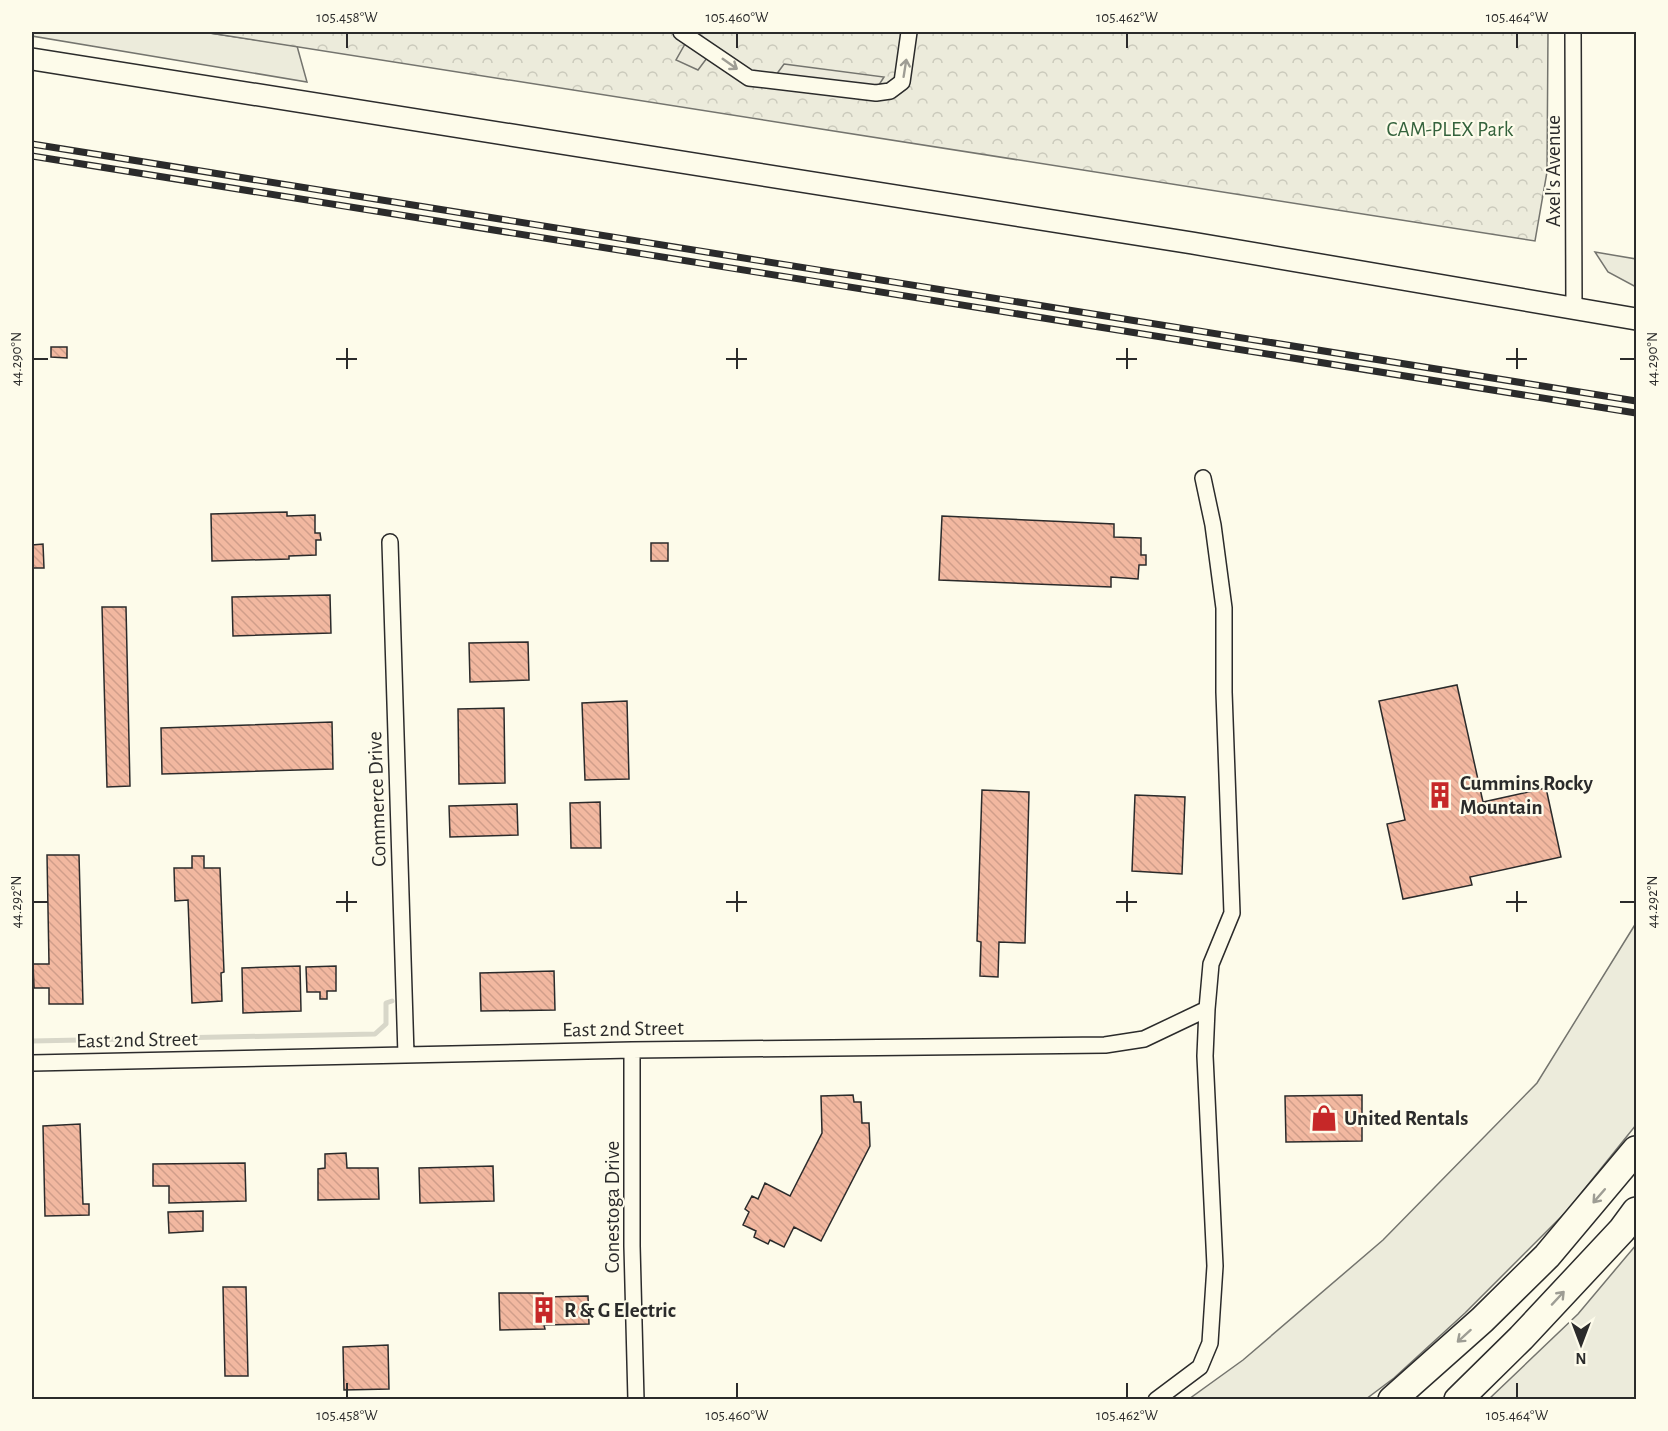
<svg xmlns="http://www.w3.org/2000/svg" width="1668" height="1431" viewBox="0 0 1668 1431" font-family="'Alegreya Sans',sans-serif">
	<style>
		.grass { fill: #ecebdb; stroke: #74746e; stroke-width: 1.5 }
		.park { fill: url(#park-crowns); stroke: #74746e; stroke-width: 1.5 }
		.parking { fill: #eceadb; stroke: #74746e; stroke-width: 1.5 }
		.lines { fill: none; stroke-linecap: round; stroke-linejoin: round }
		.stream { stroke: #d8d7c9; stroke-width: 5 }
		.building { fill: url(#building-back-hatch); stroke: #2b2b2b; stroke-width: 1.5 }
		.minor-casing { stroke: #2b2b2b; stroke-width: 18 }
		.secondary-casing { stroke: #2b2b2b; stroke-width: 24 }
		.motorway-casing { stroke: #2b2b2b; stroke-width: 30 }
		.minor { stroke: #fdfbea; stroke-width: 15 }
		.secondary { stroke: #fdfbea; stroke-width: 21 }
		.motorway { stroke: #fdfbea; stroke-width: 27 }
		.rail-casing { stroke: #2b2b2b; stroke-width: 7 }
		.rail { stroke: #fdfbea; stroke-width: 4.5; stroke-dasharray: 14; stroke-linecap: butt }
		.oneway { stroke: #9e9d94 }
		.ticks { fill: none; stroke: #2b2b2b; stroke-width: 2 }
		.labels { text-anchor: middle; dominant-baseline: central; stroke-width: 4.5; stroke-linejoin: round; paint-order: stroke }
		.park-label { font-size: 21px; fill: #34623c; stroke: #fdfbea }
		.street-label { font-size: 21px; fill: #2b2b2b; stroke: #fdfbea }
		.poi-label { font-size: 21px; font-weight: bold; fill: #2b2b2b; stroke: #fdfbea; text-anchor: start }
		.neatline { fill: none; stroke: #2b2b2b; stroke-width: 2 }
		.ticks-label { font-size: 15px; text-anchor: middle; fill: #2b2b2b }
	</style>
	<defs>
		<pattern id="park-crowns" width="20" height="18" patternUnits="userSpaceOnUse" patternTransform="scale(1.5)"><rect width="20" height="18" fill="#ecebdb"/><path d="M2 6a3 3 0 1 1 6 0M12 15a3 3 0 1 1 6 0" fill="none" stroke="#cbcabc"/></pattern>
		<pattern id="building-back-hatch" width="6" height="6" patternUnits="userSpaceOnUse" patternTransform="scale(1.5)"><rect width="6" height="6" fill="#f2b8a0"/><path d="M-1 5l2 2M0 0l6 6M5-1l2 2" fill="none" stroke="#d09e8a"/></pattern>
	</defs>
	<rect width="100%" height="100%" fill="#fdfbea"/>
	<path class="grass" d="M 32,32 L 203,32 L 297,46 L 307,82 L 32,36 Z
		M 1595,252 L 1636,259 L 1636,287 L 1608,272 Z
		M 1636,923 L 1636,1125 L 1566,1212 L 1465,1313 L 1394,1378 L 1366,1399 L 1189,1399 L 1243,1360 L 1383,1240 L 1537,1083 Z
		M 1636,1245 L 1636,1399 L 1489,1399 L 1578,1314 Z"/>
	<path class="park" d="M 203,32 L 1548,32 L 1547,172 L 1535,241 Z"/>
	<path class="parking" d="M 685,44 L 707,58 L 698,70 L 676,60 Z
		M 784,64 L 884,77 L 877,88 L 776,75 Z"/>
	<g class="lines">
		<path class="stream" d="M 173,1038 L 375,1034 L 386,1024 L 386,1003 L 392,1001
			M 32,1041 L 130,1039"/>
	</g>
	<path class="building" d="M 51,347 L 67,347 L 67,358 L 51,357 Z
		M 287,512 L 287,516 L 315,515 L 315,533 L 320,533 L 321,540 L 316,540 L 316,555 L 289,556 L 289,559 L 212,561 L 211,514 Z
		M 942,516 L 1114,524 L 1114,537 L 1141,538 L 1141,555 L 1146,555 L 1146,565 L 1139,565 L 1138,579 L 1111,577 L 1111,587 L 939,580 Z
		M 651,543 L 668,543 L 668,561 L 651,561 Z
		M 43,544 L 44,568 L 32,568 L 32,545 Z
		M 330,595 L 331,633 L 233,636 L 232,597 Z
		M 102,607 L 126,607 L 130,786 L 107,787 Z
		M 528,642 L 529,680 L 470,682 L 469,643 Z
		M 1457,685 L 1483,802 L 1546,788 L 1561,857 L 1470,877 L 1472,885 L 1403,899 L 1387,824 L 1405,820 L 1379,701 Z
		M 627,701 L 629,779 L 585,780 L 582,703 Z
		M 504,708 L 505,783 L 459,784 L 458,709 Z
		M 332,722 L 333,769 L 162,774 L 161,728 Z
		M 982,790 L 1029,792 L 1025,943 L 999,942 L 998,977 L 980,976 L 981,942 L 977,941 Z
		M 1135,795 L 1185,797 L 1182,874 L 1132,871 Z
		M 600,802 L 601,848 L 571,848 L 570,803 Z
		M 517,804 L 518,835 L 450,837 L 449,806 Z
		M 47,855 L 79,855 L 83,1004 L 49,1004 L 49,988 L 34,988 L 33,964 L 49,964 Z
		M 192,856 L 204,856 L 204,868 L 220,868 L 224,972 L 221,973 L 222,1001 L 192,1003 L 188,900 L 175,901 L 174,868 L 192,868 Z
		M 300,966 L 301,1011 L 243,1013 L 242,968 Z
		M 336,966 L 336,991 L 327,991 L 327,999 L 320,999 L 320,992 L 307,992 L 306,967 Z
		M 554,971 L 555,1010 L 481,1011 L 480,973 Z
		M 853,1095 L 854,1102 L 861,1102 L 862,1123 L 869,1123 L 870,1146 L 821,1241 L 794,1227 L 784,1247 L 770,1240 L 768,1244 L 754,1237 L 756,1231 L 743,1225 L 749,1212 L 745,1209 L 752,1196 L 758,1199 L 765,1183 L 790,1196 L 822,1133 L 821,1096 Z
		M 1362,1095 L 1362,1141 L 1286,1142 L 1285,1096 Z
		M 80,1124 L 83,1204 L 89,1204 L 89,1215 L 45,1216 L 43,1126 Z
		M 346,1153 L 347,1168 L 378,1168 L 379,1199 L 318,1200 L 318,1169 L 325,1168 L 325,1154 Z
		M 245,1163 L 246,1201 L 169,1203 L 169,1186 L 153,1186 L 153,1164 Z
		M 493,1166 L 494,1201 L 420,1203 L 419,1168 Z
		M 203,1211 L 203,1231 L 169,1233 L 168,1212 Z
		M 223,1287 L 246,1287 L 248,1376 L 225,1376 Z
		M 499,1293 L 543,1293 L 543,1297 L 588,1296 L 589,1324 L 544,1325 L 545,1329 L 500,1330 Z
		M 388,1345 L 389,1389 L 344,1390 L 343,1347 Z"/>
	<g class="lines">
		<defs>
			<path id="minor" d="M 681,32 L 749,78 L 876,93 L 890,91 L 902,82 L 909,32
				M 1573,32 L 1574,309
				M 390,542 L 406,1055
				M 632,1050 L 632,1246 L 636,1400
				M 32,1063 L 632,1050 L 1105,1045 L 1144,1039 L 1207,1009
				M 1156,1400 L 1200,1367 L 1210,1343 L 1215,1266 L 1205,1056 L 1207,1009 L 1211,964 L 1232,913 L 1224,692 L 1224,608 L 1213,525 L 1203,478"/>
			<path id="secondary" d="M 32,59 L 1192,243 L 1636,319"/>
			<path id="motorway" d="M 1392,1400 L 1482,1320 L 1547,1256 L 1636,1150
				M 1458,1400 L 1521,1338 L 1622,1230 L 1636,1211"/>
		</defs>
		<use href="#minor" class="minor-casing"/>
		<use href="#secondary" class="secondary-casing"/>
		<use href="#motorway" class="motorway-casing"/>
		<use href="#minor" class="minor"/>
		<use href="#secondary" class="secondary"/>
		<use href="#motorway" class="motorway"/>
		<defs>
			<path id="rail" d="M 32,144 L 1636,401
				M 32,156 L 1636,413"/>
		</defs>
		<use href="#rail" class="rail-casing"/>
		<use href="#rail" class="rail"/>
	</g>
	<defs><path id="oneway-shaft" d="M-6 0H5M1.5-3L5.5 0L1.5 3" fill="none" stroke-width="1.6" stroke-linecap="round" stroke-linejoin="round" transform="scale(1.5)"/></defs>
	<g class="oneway">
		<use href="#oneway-shaft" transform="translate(730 64) rotate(35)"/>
		<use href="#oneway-shaft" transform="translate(905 68) rotate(-81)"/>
		<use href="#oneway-shaft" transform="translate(1599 1196) rotate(131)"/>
		<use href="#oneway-shaft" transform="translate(1558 1298) rotate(-47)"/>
		<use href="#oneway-shaft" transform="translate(1464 1336) rotate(138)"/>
	</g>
	<path class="ticks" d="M 347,33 L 347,48M 737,33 L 737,48M 1127,33 L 1127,48M 1517,33 L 1517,48M 347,348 L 347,369M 737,348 L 737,369M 1127,348 L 1127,369M 1517,348 L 1517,369M 33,359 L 48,359M 336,359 L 357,359M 726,359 L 747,359M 1116,359 L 1137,359M 1506,359 L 1527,359M 1620,359 L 1635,359M 347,891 L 347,912M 737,891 L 737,912M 1127,891 L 1127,912M 1517,891 L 1517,912M 33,902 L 48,902M 336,902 L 357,902M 726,902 L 747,902M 1116,902 L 1137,902M 1506,902 L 1527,902M 1620,902 L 1635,902M 347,1383 L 347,1398M 737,1383 L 737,1398M 1127,1383 L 1127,1398M 1517,1383 L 1517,1398"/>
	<defs>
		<symbol id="building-bare" viewBox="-9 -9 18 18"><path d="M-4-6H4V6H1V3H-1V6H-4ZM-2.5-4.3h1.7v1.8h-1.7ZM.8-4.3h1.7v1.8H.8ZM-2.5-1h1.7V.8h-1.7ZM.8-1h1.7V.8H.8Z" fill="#c62828" stroke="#fdfbea" stroke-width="2.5" paint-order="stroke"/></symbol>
		<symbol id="shop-bare" viewBox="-9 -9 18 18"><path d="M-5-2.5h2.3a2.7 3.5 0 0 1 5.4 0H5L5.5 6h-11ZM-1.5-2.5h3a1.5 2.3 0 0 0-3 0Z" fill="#c62828" stroke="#fdfbea" stroke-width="2.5" paint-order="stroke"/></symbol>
	</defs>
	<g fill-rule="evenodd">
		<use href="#building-bare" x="1421" y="776" width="38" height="38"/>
		<use href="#shop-bare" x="1305" y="1099" width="38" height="38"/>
		<use href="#building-bare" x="525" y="1291" width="38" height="38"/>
	</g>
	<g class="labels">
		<g class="park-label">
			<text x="1450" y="129">CAM-PLEX Park</text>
		</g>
		<g class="street-label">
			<text transform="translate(1553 171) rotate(-90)">Axel's Avenue</text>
			<text transform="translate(377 799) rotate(-92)">Commerce Drive</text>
			<text transform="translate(623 1029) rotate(-1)">East 2nd Street</text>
			<text transform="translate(137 1040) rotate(-1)">East 2nd Street</text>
			<text transform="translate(612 1207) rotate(-90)">Conestoga Drive</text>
		</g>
		<g class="poi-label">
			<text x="1460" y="783">Cummins Rocky<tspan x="1460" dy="24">Mountain</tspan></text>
			<text x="1344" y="1118">United Rentals</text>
			<text x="564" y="1310">R &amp; G Electric</text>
		</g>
	</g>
	<rect width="1668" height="1431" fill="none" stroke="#fdfbea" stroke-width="66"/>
	<g transform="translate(1581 1344) rotate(180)" stroke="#fdfbea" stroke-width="4.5" paint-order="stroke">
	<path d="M0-4.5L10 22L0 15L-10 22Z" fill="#2b2b2b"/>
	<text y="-9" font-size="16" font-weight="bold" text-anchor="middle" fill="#2b2b2b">N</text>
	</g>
	<rect x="33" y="33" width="1602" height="1365" class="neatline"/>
	<g class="ticks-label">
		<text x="347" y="22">105.458°W</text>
		<text x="737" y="22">105.460°W</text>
		<text x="1127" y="22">105.462°W</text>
		<text x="1517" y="22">105.464°W</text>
		<text transform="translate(1652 359) rotate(-90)" y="5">44.290°N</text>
		<text transform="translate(16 359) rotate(-90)" y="5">44.290°N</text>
		<text transform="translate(1652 902) rotate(-90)" y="5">44.292°N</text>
		<text transform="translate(16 902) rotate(-90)" y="5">44.292°N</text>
		<text x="347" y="1420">105.458°W</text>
		<text x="737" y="1420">105.460°W</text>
		<text x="1127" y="1420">105.462°W</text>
		<text x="1517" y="1420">105.464°W</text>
	</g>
</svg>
